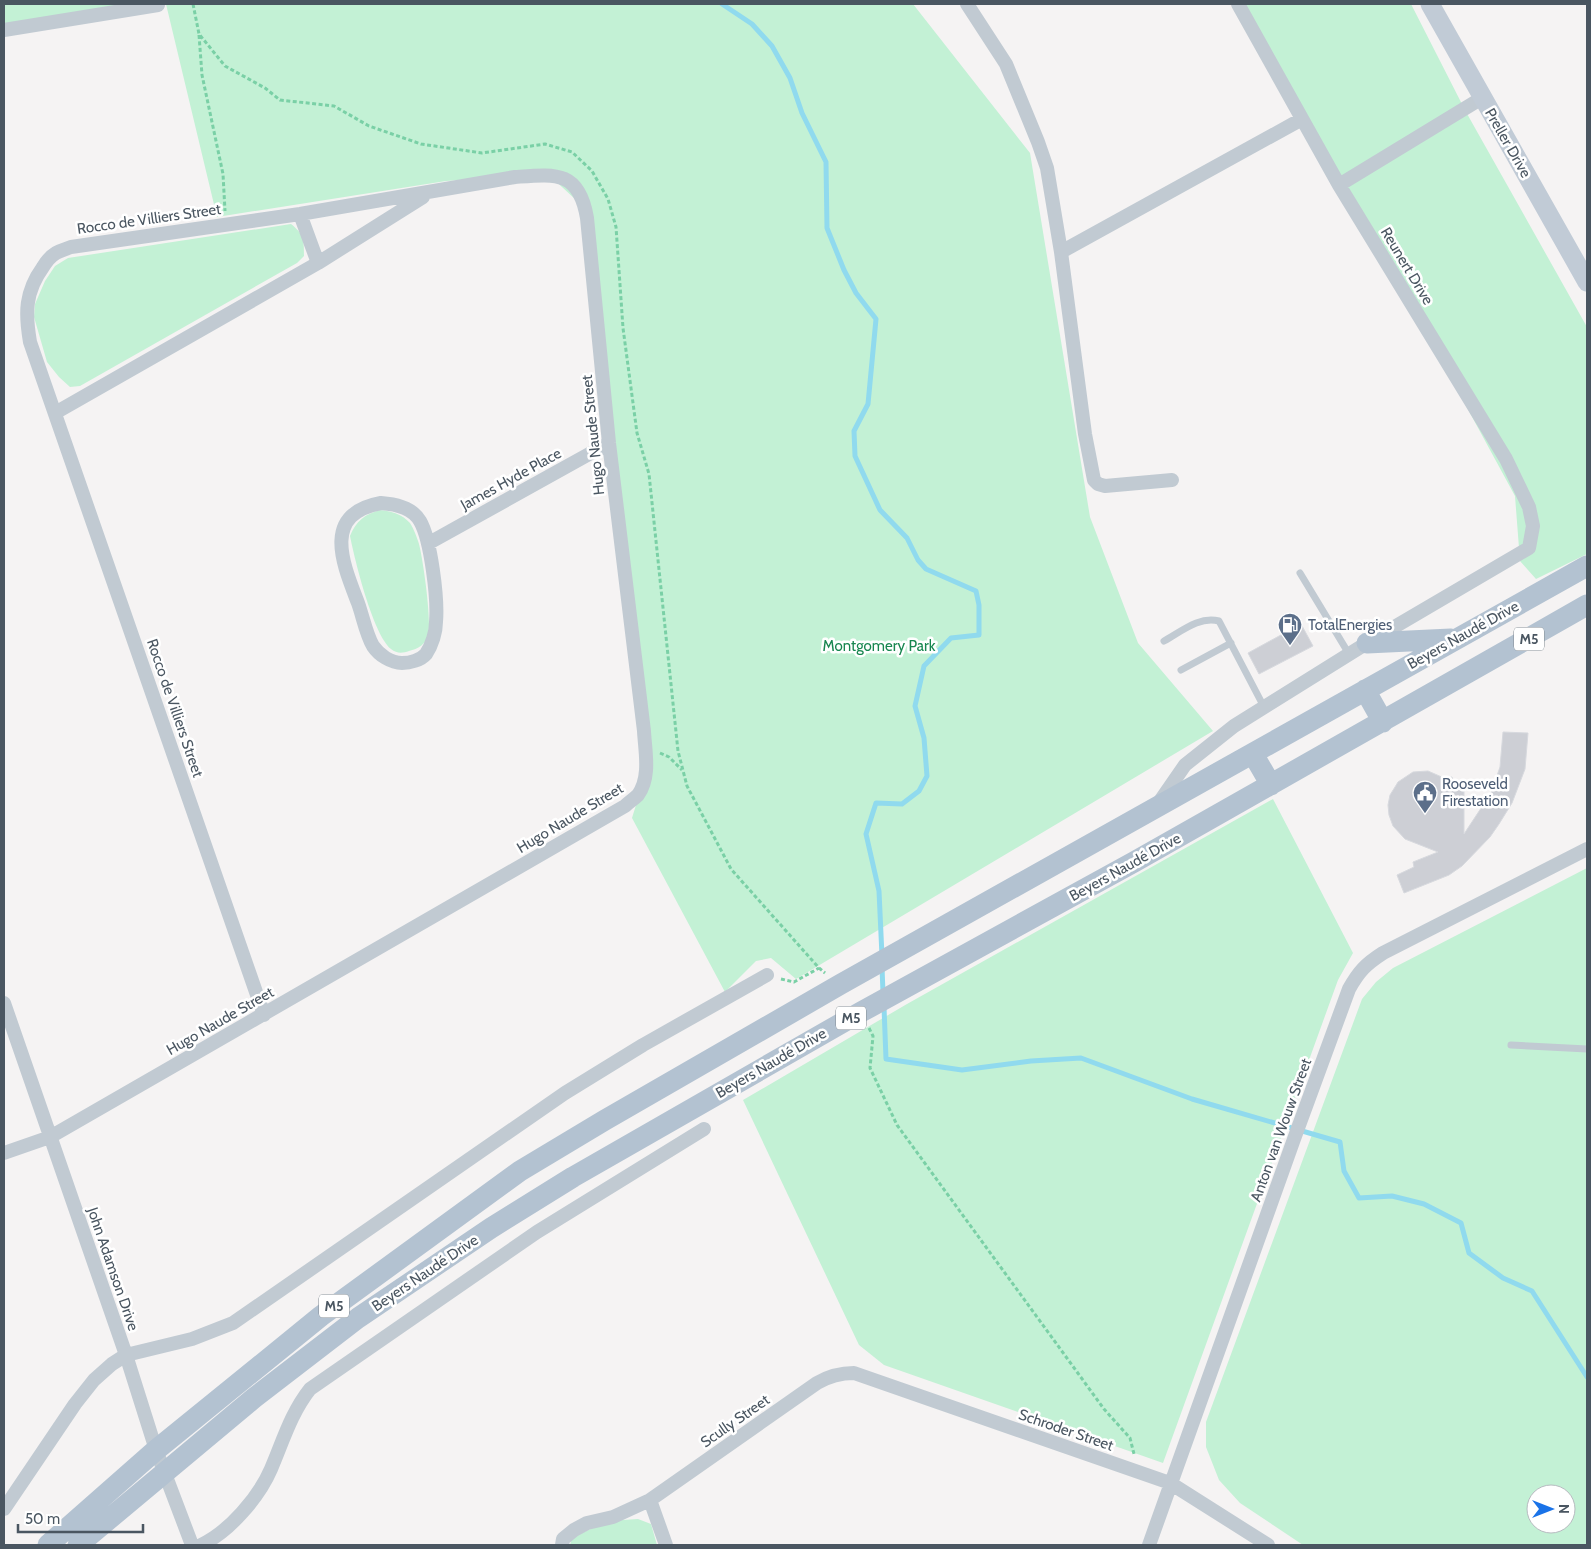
<svg xmlns="http://www.w3.org/2000/svg" width="1591" height="1549" viewBox="0 0 1591 1549" font-family="Cabin,sans-serif">
	<style>
		.green { fill: #c3f1d5; fill-rule: evenodd }
		.lines { fill: none; stroke-linecap: round; stroke-linejoin: round }
		.stream { stroke: #90daee; stroke-width: 5 }
		.building { fill: #cdcfd5; stroke: #d7d9de }
		.path { stroke: #7ad0a6; stroke-width: 3; stroke-dasharray: 4 2.5; stroke-linecap: butt }
		.lane { stroke: #c1cad2; stroke-width: 7 }
		.street { stroke: #c1cad2; stroke-width: 14 }
		.secondary { stroke: #c1cbd6; stroke-width: 19 }
		.primary { stroke: #b3c2d1; stroke-width: 21 }
		.labels { text-anchor: middle; dominant-baseline: central; stroke-width: 5; stroke-linejoin: round; paint-order: stroke }
		.shield { fill: #fff; stroke: #808990; stroke-width: 1 }
		.shield-label { font-size: 14px; font-weight: bold; fill: #4a5661 }
		.street-label { font-size: 15px; fill: #4a5661; stroke: #fff }
		.service-label { font-size: 15px; fill: #4e5e75; stroke: #fff; text-anchor: start }
		.park-label { font-size: 15px; fill: #17864f; stroke: #fff }
	</style>
	<rect width="100%" height="100%" fill="#f5f3f3"/>
	<path class="green" d="M 4,4 L 161,4 L 4,30 Z
		M 166,4 L 913,4 L 1030,153 L 1090,517 L 1138,643 L 1213,731 L 796,979 L 771,958 L 756,961 L 725,992 L 632,818 L 650,760 L 590,213 L 548,174 L 446,181 L 217,217 Z
		M 1241,4 L 1411,4 L 1466,112 L 1587,327 L 1587,554 L 1536,579 L 1520,561 L 1515,496 L 1343,179 Z
		M 291,224 C 304,234 304,241 304,256 L 297,263 L 80,386 L 70,387 L 59,377 L 47,362 L 34,317 L 35,304 L 45,281 L 55,266 L 68,258 Z
		M 380,510 C 391,511 402,514 410,523 C 414,529 417,538 419,544 C 423,559 432,622 428,635 C 426,644 418,649 409,651 C 403,653 397,654 391,649 C 373,634 355,561 350,536 C 356,521 365,514 380,510 Z
		M 1273,799 L 1353,953 L 1338,980 L 1163,1463 L 884,1365 L 859,1345 L 743,1100 L 907,1004 Z
		M 1587,868 L 1587,1545 L 1303,1545 L 1240,1503 L 1219,1480 L 1206,1447 L 1206,1422 L 1362,999 L 1376,982 L 1393,968 ZM 1536,1494 L 1566,1494 L 1566,1524 L 1536,1524 Z
		M 638,1519 L 651,1524 L 657,1545 L 570,1545 L 572,1538 L 607,1521 Z"/>
	<g class="lines">
		<path class="stream" d="M 722,4 L 752,24 L 772,46 L 790,78 L 802,113 L 826,162 L 827,228 L 844,270 L 856,293 L 876,319 L 868,404 L 854,431 L 855,456 L 880,510 L 907,538 L 918,560 L 926,569 L 976,591 L 979,605 L 979,635 L 951,638 L 924,666 L 915,706 L 924,738 L 927,776 L 919,791 L 902,804 L 876,803 L 866,834 L 879,891 L 882,956
			M 882,967 L 883,993
			M 884,1007 L 886,1059 L 962,1070 L 1031,1061 L 1081,1058 L 1192,1099 L 1340,1142 L 1344,1171 L 1359,1198 L 1392,1196 L 1424,1204 L 1461,1223 L 1469,1253 L 1503,1278 L 1532,1291 L 1587,1377"/>
	</g>
	<path class="building" d="M 1301,624 L 1313,646 L 1259,674 L 1248,653 Z
		M 1503,732 L 1528,733 L 1525,769 L 1512,803 L 1499,824 L 1490,837 L 1462,866 L 1449,875 L 1404,893 L 1397,875 L 1414,867 L 1413,862 L 1438,852 L 1405,839 L 1393,826 L 1389,815 L 1388,805 L 1390,795 L 1395,787 L 1398,782 L 1413,772 L 1428,771 L 1444,778 L 1452,777 L 1453,783 L 1458,783 L 1458,789 L 1464,789 L 1464,834 L 1491,793 L 1500,767 Z"/>
	<g class="lines">
		<path class="path" d="M 193,4 L 199,34 L 225,66 L 265,88 L 280,100 L 334,106 L 369,126 L 421,144 L 482,153 L 545,144 L 572,152 L 592,171 L 608,199 L 616,227 L 623,328 L 637,433 L 649,474 L 678,751 L 687,786 L 731,869 L 819,968 L 825,973
			M 199,35 L 202,75 L 223,174 L 225,211
			M 660,753 L 669,757 L 682,770
			M 781,979 L 794,982 L 819,968
			M 869,1028 L 873,1036 L 870,1068 L 897,1125 L 1104,1409 L 1130,1438 L 1134,1454"/>
		<path class="lane" d="M 1300,573 L 1349,654
			M 1164,641 C 1182,631 1199,616 1219,621 L 1264,707
			M 1181,670 L 1231,643
			M 1511,1045 L 1587,1049"/>
		<path class="street" d="M 967,4 L 1006,64 L 1038,142 L 1047,168 L 1061,252
			M 4,30 L 158,5
			M 1339,185 L 1482,98
			M 300,214 L 318,263
			M 55,413 L 318,263 L 423,197
			M 1172,480 L 1105,486 L 1098,484 L 1094,480 L 1085,434 L 1061,252 L 1302,119
			M 381,503 C 395,504 412,507 420,521 C 431,540 438,599 436,622 C 436,632 432,645 426,654 C 421,660 410,663 402,663 C 391,663 379,655 373,646 C 366,634 363,617 358,603 C 343,564 321,514 381,503 Z
			M 429,543 L 609,443
			M 1158,804 L 1185,765 L 1234,726 L 1367,643 L 1529,548 L 1533,526 L 1529,507 L 1506,459 L 1339,185 L 1238,4
			M 4,1003 L 126,1355 L 156,1450 L 192,1545
			M 4,1153 L 50,1137 L 625,806 C 629,802 634,799 638,795 C 651,777 645,751 644,731 L 609,443 L 587,218 C 579,170 555,174 515,177 L 300,214 L 71,247 C 66,249 61,250 56,253 C 51,256 46,262 43,267 C 25,292 25,313 30,342 L 264,1015
			M 650,1500 L 666,1545
			M 4,1509 L 75,1404 L 94,1380 L 112,1364 L 126,1355 L 192,1339 L 233,1323 L 565,1093 L 643,1045 L 767,975
			M 201,1545 C 229,1532 259,1497 271,1469 C 283,1441 291,1413 310,1389 L 537,1232 L 704,1129
			M 562,1545 L 563,1539 L 574,1530 L 587,1523 L 613,1517 L 650,1500 L 817,1383 C 829,1376 839,1373 854,1373 L 1170,1483 L 1268,1545
			M 1149,1545 L 1294,1139 L 1349,989 C 1359,971 1366,964 1383,953 L 1587,849"/>
		<path class="secondary" d="M 1430,4 L 1587,282"/>
		<path class="primary" d="M 1367,643 L 1451,639
			M 1365,690 L 1383,722
			M 1253,754 L 1271,785
			M 48,1545 L 156,1450 L 321,1316 L 520,1171 L 605,1120 L 841,984 L 1587,566
			M 78,1545 L 254,1398 L 358,1318 L 491,1228 L 573,1177 L 861,1012 L 1134,862 L 1587,605"/>
	</g>
	<defs>
		<symbol id="fuel-pin" viewBox="-11 -11 22 30"><path d="M0 17L-7.5 6A9.5 9.5 0 1 1 7.5 6Z" fill="#5c6f8a" stroke="#fff"/><path d="M-5.5-6h7V0h2V4h1.3V-2.5L3-4.5l.8-.8L6-3V5H2.5V1h-1V6h-7ZM-4.2-4.7v3.2H.2V-4.7Z" fill="#fff"/></symbol>
		<symbol id="civic-pin" viewBox="-11 -11 22 30"><path d="M0 17L-7.5 6A9.5 9.5 0 1 1 7.5 6Z" fill="#5c6f8a" stroke="#fff"/><path d="M-.6-6.5H3V-4.5H.6V-3L4-1V1h2V6H-6V1h2V-1L-.6-3ZM-1.2 2.5V6h2.4V2.5Z" fill="#fff"/></symbol>
	</defs>
	<g fill-rule="evenodd">
		<use href="#fuel-pin" x="1276" y="611" width="28" height="38"/>
		<use href="#civic-pin" x="1411" y="779" width="28" height="38"/>
	</g>
	<g class="labels">
		<g class="shield">
			<rect x="1514" y="627.5" width="30" height="23" rx="4"/>
			<rect x="836" y="1006.5" width="30" height="23" rx="4"/>
			<rect x="319" y="1294.5" width="30" height="23" rx="4"/>
		</g>
		<g class="shield-label">
			<text x="1529" y="639">M5</text>
			<text x="851" y="1018">M5</text>
			<text x="334" y="1306">M5</text>
		</g>
		<g class="street-label">
			<text transform="translate(1508 143) rotate(60)">Preller Drive</text>
			<text transform="translate(149 219) rotate(-8)">Rocco de Villiers Street</text>
			<text transform="translate(1407 266) rotate(59)">Reunert Drive</text>
			<text transform="translate(593 435) rotate(-96)">Hugo Naude Street</text>
			<text transform="translate(511 479) rotate(-29)">James Hyde Place</text>
			<text transform="translate(1463 635) rotate(-29)">Beyers Naudé Drive</text>
			<text transform="translate(175 708) rotate(71)">Rocco de Villiers Street</text>
			<text transform="translate(570 818) rotate(-31)">Hugo Naude Street</text>
			<text transform="translate(1125 867) rotate(-29)">Beyers Naudé Drive</text>
			<text transform="translate(220 1021) rotate(-30)">Hugo Naude Street</text>
			<text transform="translate(771 1063) rotate(-30)">Beyers Naudé Drive</text>
			<text transform="translate(1281 1130) rotate(-70)">Anton van Wouw Street</text>
			<text transform="translate(113 1269) rotate(71)">John Adamson Drive</text>
			<text transform="translate(425 1273) rotate(-34)">Beyers Naudé Drive</text>
			<text transform="translate(735 1421) rotate(-35)">Scully Street</text>
			<text transform="translate(1066 1430) rotate(19)">Schroder Street</text>
		</g>
		<g class="service-label">
			<text x="1308" y="625">TotalEnergies</text>
			<text x="1442" y="784">Rooseveld<tspan x="1442" dy="17">Firestation</tspan></text>
		</g>
		<g class="park-label">
			<text x="879" y="646">Montgomery Park</text>
		</g>
	</g>
	<rect width="1591" height="1549" fill="none" stroke="#4a5661" stroke-width="10"/>
	<g transform="translate(1551 1509) rotate(90)"><circle r="24" fill="#ffffff" stroke="#b7bbc0"/>
	<path d="M0-4L9 19L0 12L-9 19Z" fill="#1a73e8"/>
	<text y="-8" font-size="14" font-weight="bold" text-anchor="middle" fill="#4a5661">N</text>
	</g>
	<path d="M18 1524v8h125v-8" fill="none" stroke="#4a5661" stroke-width="2.5"/>
	<text x="25" y="1524" font-size="15" fill="#4a5661" stroke="#ffffff" stroke-width="4" paint-order="stroke">50 m</text>
</svg>
